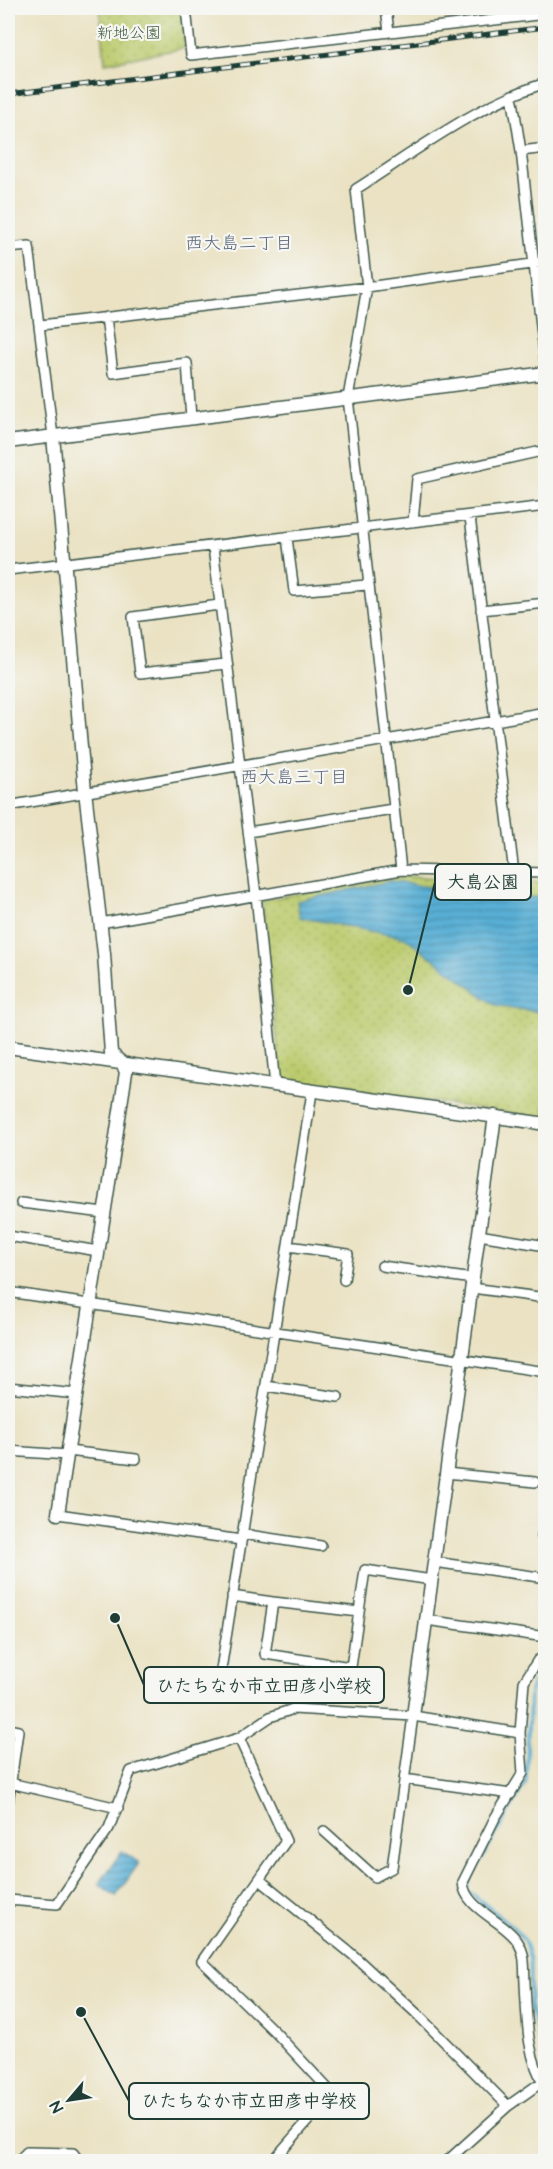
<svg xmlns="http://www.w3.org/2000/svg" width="553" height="2169" viewBox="0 0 553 2169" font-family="'Architects Daughter','Klee One',sans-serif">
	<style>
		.grass { fill: url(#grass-dots); stroke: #6d8450; stroke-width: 1.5 }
		.water { fill: url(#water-rules); stroke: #3c7684; stroke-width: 1.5 }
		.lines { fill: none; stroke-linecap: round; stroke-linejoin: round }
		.stream { stroke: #58afd5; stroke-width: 3 }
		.minor-casing { stroke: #3d5649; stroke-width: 12 }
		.tertiary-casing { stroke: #3d5649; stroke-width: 15 }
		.minor { stroke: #fff; stroke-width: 9 }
		.tertiary { stroke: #fff; stroke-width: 12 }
		.rail-casing { stroke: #1f3d34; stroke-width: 5 }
		.rail { stroke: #f6f6f2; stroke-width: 3; stroke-dasharray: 9; stroke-linecap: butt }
		.labels { text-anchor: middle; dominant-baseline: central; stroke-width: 4.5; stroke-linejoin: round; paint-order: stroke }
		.park-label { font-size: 16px; fill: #3e593f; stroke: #f6f6f2 }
		.neighbourhood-label { font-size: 18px; fill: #5a6578; stroke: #f6f6f2 }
		.leader { fill: none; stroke: #1f3d34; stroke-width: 2 }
		.callout-dot { fill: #1f3d34; stroke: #f6f6f2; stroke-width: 2 }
		.callout { fill: #f6f6f2; stroke: #1f3d34; stroke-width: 2 }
		.callout-label { font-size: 18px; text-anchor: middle; font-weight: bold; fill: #1f3d34 }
	</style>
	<defs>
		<pattern id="grass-dots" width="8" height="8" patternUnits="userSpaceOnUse" patternTransform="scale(1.5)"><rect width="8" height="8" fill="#bbcb6d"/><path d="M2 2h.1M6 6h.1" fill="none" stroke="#a0af5f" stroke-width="1.8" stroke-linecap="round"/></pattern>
		<pattern id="water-rules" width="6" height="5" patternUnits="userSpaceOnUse" patternTransform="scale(1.5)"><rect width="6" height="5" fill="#58afd5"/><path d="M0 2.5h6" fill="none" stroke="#4890ae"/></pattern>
	</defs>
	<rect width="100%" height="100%" fill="#f6f6f2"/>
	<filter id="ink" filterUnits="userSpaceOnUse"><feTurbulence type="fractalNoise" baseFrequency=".0167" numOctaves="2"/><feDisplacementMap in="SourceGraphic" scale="12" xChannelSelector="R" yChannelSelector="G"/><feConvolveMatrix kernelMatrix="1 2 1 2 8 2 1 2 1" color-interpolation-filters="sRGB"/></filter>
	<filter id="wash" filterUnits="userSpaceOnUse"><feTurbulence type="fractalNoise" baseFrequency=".008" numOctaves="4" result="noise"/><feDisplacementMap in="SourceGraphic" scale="24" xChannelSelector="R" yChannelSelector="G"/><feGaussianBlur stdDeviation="1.35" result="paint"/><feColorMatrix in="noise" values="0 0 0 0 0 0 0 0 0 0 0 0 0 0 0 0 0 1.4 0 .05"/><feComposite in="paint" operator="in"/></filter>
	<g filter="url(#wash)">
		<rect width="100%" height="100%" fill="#eae2c3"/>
		<path class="grass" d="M 100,8 L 181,8 L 185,48 L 105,63 Z
			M 396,876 L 545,882 L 545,1118 L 281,1080 L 262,900 Z"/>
		<path class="water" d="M 391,881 L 472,894 L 545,898 L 545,1013 L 495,1005 L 406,938 L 300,917 L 297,901 Z
			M 122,1851 L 139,1863 L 116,1896 L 99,1884 Z"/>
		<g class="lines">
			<path class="stream" d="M 468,1887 L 470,1879 L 526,1782 L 530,1691 L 535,1677 L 546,1667
				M 471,1893 L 513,1927 L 524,1940 L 530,1959 L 530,2004 L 545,2069"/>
		</g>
	</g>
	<g filter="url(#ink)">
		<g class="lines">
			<defs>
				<path id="minor" d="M 186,8 L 191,55 L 546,14
					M 386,8 L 389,32
					M 512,95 L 521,151 L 546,370
					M 521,151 L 546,148
					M 8,248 L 29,246 L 53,436
					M 106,317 L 113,373 L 187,363 L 191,418
					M 41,325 L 367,287 L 546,262
					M 470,517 L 514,873
					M 413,522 L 417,479 L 546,450
					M 287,538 L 294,591 L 367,585
					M 213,547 L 256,895 L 275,1086
					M 8,570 L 546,506
					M 219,605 L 133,617 L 140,673 L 226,664
					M 481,610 L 546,603
					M 8,806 L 546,712
					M 248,832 L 393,809
					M 401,870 L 348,398 L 367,287 L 356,189 C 416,151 477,104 546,83
					M 100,923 L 401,870 L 546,873
					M 21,1203 L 104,1213
					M 479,1235 L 546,1246
					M 8,1236 L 98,1251
					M 288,1246 L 348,1254 L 344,1280
					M 382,1266 L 473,1279
					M 472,1288 L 546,1298
					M 8,1292 L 546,1372
					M 266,1386 L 338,1397
					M 8,1387 L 77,1394
					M 8,1451 L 68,1455
					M 68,1451 L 136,1459
					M 446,1473 L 535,1482
					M 58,1514 L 241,1540
					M 546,1519 L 542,1536 L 546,1550
					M 242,1534 L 321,1546
					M 434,1562 L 546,1578
					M 232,1596 L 273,1602 L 265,1654 L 351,1667 L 365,1570 L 432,1580
					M 273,1602 L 359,1612
					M 426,1620 L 546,1637
					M 546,1656 L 538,1660 L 524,1682 L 520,1733 L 523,1773 L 495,1818 L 463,1882 C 464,1909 505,1921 518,1942 C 526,1955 524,1968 525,1983 C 527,2017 526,2057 546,2087
					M 220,1676 L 312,1092
					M 8,1729 L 18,1731 L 8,1803
					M 239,1738 L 286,1841 L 202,1961 L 276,2033 L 332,2093 L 272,2162
					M 404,1779 L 511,1794
					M 10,1783 L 118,1808
					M 324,1831 L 375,1877 L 392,1868 L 413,1716
					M 260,1880 L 353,1955 L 416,2013 L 508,2106
					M 8,1900 L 57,1904 L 109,1828 L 131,1771 L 239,1738 L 270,1717 L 293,1709 L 413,1716 L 520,1733
					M 17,2162 L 27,2152 L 73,2153 L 80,2162
					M 446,2162 L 508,2106 L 546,2079"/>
				<path id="tertiary" d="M 53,436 L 85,791 L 104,954 L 111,1053 L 122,1063 L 126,1072 L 58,1514
					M 8,442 L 546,373
					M 8,1047 L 546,1124
					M 413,1716 L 495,1116"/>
			</defs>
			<use href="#minor" class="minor-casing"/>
			<use href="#tertiary" class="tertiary-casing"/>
			<use href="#minor" class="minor"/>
			<use href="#tertiary" class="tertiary"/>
			<defs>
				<path id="rail" d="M 8,94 L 546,27"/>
			</defs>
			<use href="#rail" class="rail-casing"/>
			<use href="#rail" class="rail"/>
		</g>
	</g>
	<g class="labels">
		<g class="park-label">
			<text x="129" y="33">新地公園</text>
		</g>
		<g class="neighbourhood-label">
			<text x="239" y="243">西大島二丁目</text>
			<text x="294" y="777">西大島三丁目</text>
		</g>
	</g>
	<path class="leader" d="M408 990L435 882M115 1618L144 1685M81 2012L129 2101"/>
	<g class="callout-dot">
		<circle cx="408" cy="990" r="6"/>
		<circle cx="115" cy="1618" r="6"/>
		<circle cx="81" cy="2012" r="6"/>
	</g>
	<g class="callout">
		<rect x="435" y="864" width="96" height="36" rx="6"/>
		<rect x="144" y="1667" width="240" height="36" rx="6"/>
		<rect x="129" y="2083" width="240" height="36" rx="6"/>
	</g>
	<g class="callout-label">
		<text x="483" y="888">大島公園</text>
		<text x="264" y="1692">ひたちなか市立田彦小学校</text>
		<text x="249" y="2107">ひたちなか市立田彦中学校</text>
	</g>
	<rect width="553" height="2169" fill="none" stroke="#f6f6f2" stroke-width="30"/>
	<g transform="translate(69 2100) rotate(241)" stroke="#f6f6f2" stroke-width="4.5" paint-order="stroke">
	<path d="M0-4.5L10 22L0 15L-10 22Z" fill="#1f3d34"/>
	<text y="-9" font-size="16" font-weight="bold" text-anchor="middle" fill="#1f3d34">N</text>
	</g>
</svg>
